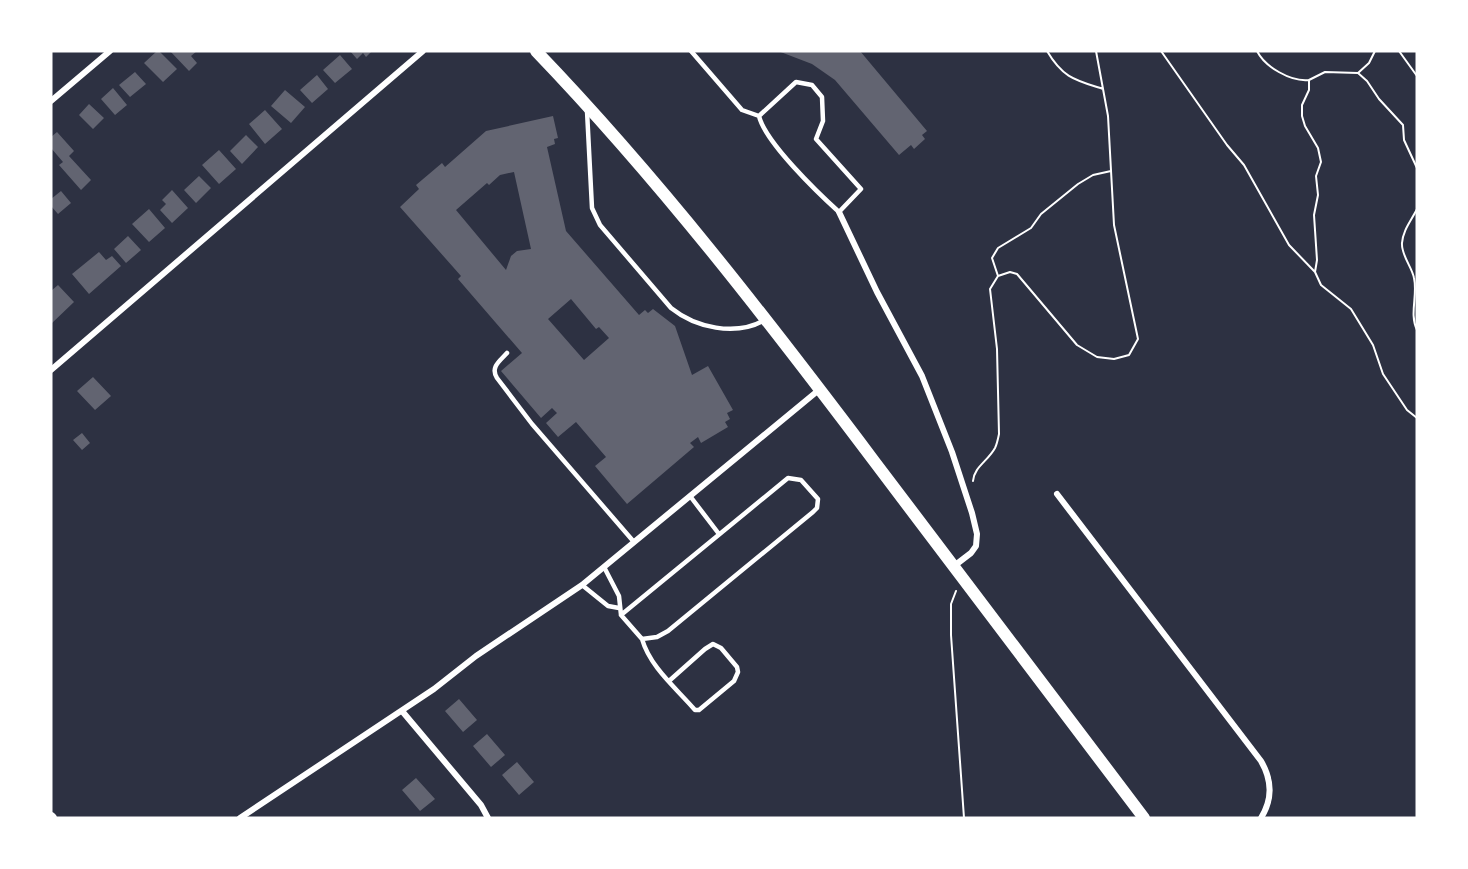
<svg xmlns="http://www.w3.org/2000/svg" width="1468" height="869" viewBox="0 0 1468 869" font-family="'DM Sans',sans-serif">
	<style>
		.building { fill: #626471; fill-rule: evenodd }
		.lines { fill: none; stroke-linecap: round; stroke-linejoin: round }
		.path { stroke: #fff; stroke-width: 2 }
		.service { stroke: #fff; stroke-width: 4.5 }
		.minor { stroke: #fff; stroke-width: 6 }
		.tertiary { stroke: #fff; stroke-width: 10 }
		.secondary { stroke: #fff; stroke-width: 12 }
	</style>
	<rect width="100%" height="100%" fill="#2d3142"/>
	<path class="building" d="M 157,51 L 159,51 L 177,69 L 163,82 L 144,63 Z
		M 170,51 L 197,51 L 191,56 L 197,63 L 189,71 Z
		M 350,51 L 372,51 L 366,57 L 363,53 L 357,59 Z
		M 778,51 L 860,51 L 927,131 L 922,135 L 925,139 L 914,149 L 911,145 L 899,155 L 835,80 L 812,64 Z
		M 340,55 L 352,69 L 335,83 L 323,70 Z
		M 135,72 L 146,84 L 130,97 L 119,85 Z
		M 317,75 L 328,89 L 312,103 L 300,90 Z
		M 113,88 L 127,105 L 115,115 L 101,99 Z
		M 285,90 L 305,107 L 291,123 L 271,106 Z
		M 89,104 L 104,118 L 93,129 L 79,115 Z
		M 265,110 L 282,129 L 265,144 L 249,124 Z
		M 553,116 L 558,138 L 554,139 L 555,144 L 547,147 L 566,231 L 639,315 L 645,310 L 648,313 L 653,309 L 675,326 L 692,375 L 708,366 L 733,410 L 727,413 L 730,419 L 725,422 L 728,427 L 701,443 L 698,437 L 690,443 L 694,447 L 627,504 L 595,466 L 606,457 L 576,422 L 558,437 L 546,423 L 557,413 L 552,408 L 541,418 L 501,371 L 522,353 L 458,279 L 461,276 L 400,207 L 419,189 L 416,185 L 442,163 L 445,167 L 486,131 ZM 514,172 L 531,249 L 517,251 L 511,256 L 506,270 L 456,210 L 487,183 L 489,185 L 500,175 ZM 571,299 L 596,329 L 599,327 L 609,338 L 584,360 L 548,319 Z
		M 57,132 L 74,151 L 69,156 L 91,180 L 81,190 L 59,165 L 63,162 L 51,148 L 51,137 Z
		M 246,135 L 258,147 L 242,164 L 230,151 Z
		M 219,150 L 236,169 L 219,184 L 202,165 Z
		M 199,176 L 211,188 L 196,203 L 184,190 Z
		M 172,190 L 188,208 L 172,223 L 160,210 L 166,204 L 162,200 Z
		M 61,191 L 71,203 L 58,214 L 51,206 L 51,199 Z
		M 149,209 L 165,228 L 149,242 L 132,224 Z
		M 128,236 L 141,250 L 126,263 L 114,249 Z
		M 99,252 L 106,260 L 112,256 L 121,266 L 89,294 L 72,274 Z
		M 58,285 L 74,302 L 51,324 L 51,291 Z
		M 93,377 L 111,396 L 95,410 L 77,391 Z
		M 82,433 L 90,443 L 82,450 L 73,440 Z
		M 459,699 L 477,720 L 463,732 L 445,711 Z
		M 487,734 L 505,755 L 491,767 L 473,746 Z
		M 517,762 L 534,782 L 519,795 L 502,775 Z
		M 416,778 L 435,799 L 420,811 L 402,790 Z"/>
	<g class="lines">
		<path class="path" d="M 1047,51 C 1063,78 1075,80 1103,89
			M 1161,51 L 1227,145 L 1244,165 L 1289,245 L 1315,272 L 1321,285 L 1351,309 L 1373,345 L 1383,374 L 1407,410 L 1417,418
			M 1257,51 C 1265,67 1291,82 1309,80
			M 1399,51 L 1417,76
			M 1358,73 L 1367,81 L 1379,99 L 1403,125 L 1404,140 L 1417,168
			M 1309,80 L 1309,90 L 1302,105 L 1302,116 L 1305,126 L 1318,148 L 1321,162 L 1316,176 L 1318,195 L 1314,215 L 1317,260 L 1315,272
			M 1309,80 L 1325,72 L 1358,73 L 1369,63 L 1375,51
			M 1417,209 C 1411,221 1403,230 1402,243 C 1401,255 1412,267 1414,278 C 1418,295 1409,314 1417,330
			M 998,276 L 992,258 L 998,248 L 1031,228 L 1041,214 L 1078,184 L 1093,175 L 1111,171
			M 973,481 C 974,467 988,461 995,448 C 997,444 998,439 999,434 L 997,349 L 990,289 L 998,276 L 1010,272 L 1017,274 L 1077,345 L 1097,357 L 1114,359 L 1129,355 L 1138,339 L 1114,225 L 1108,116 L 1096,51
			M 956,591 L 951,604 L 951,635 L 964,818"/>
		<path class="service" d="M 691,51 L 742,110 L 759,116
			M 796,82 L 812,85 L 822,97 L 823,121 L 816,139 L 861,189 L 839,212 C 818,193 765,142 759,116 Z
			M 587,111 L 592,208 L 600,225 L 671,308 C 696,328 735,336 763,321
			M 507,353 C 500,361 490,367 497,378 L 532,424 L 634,542
			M 690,496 L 719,534
			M 604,567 L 619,596 L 621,615 L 642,639 L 657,637 L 668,631 L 813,512 L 817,508 L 818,499 L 801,480 L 788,478 L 621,615
			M 582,585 L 608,606 L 619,608
			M 642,639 C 650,667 676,688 695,710 L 699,710 L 734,681 L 738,672 L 737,667 L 721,648 L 713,644 L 705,649 L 669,681"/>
		<path class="minor" d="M 51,101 L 110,51
			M 839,212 L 877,292 L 922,376 L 952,452 L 972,513 L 977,534 L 976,546 L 971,553 L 954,566
			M 51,370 L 423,51
			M 1057,494 L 1261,761 C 1272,780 1273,799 1261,818
			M 402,711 L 481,805 L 488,818
			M 240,818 L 434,689 L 476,656 L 582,585 L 820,389"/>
		<path class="tertiary" d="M 51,817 L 52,818"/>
		<path class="secondary" d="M 536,51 C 659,179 767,319 874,461 C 964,580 1054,699 1144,818"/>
	</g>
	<rect width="1468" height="869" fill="none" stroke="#ffffff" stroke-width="105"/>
</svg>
